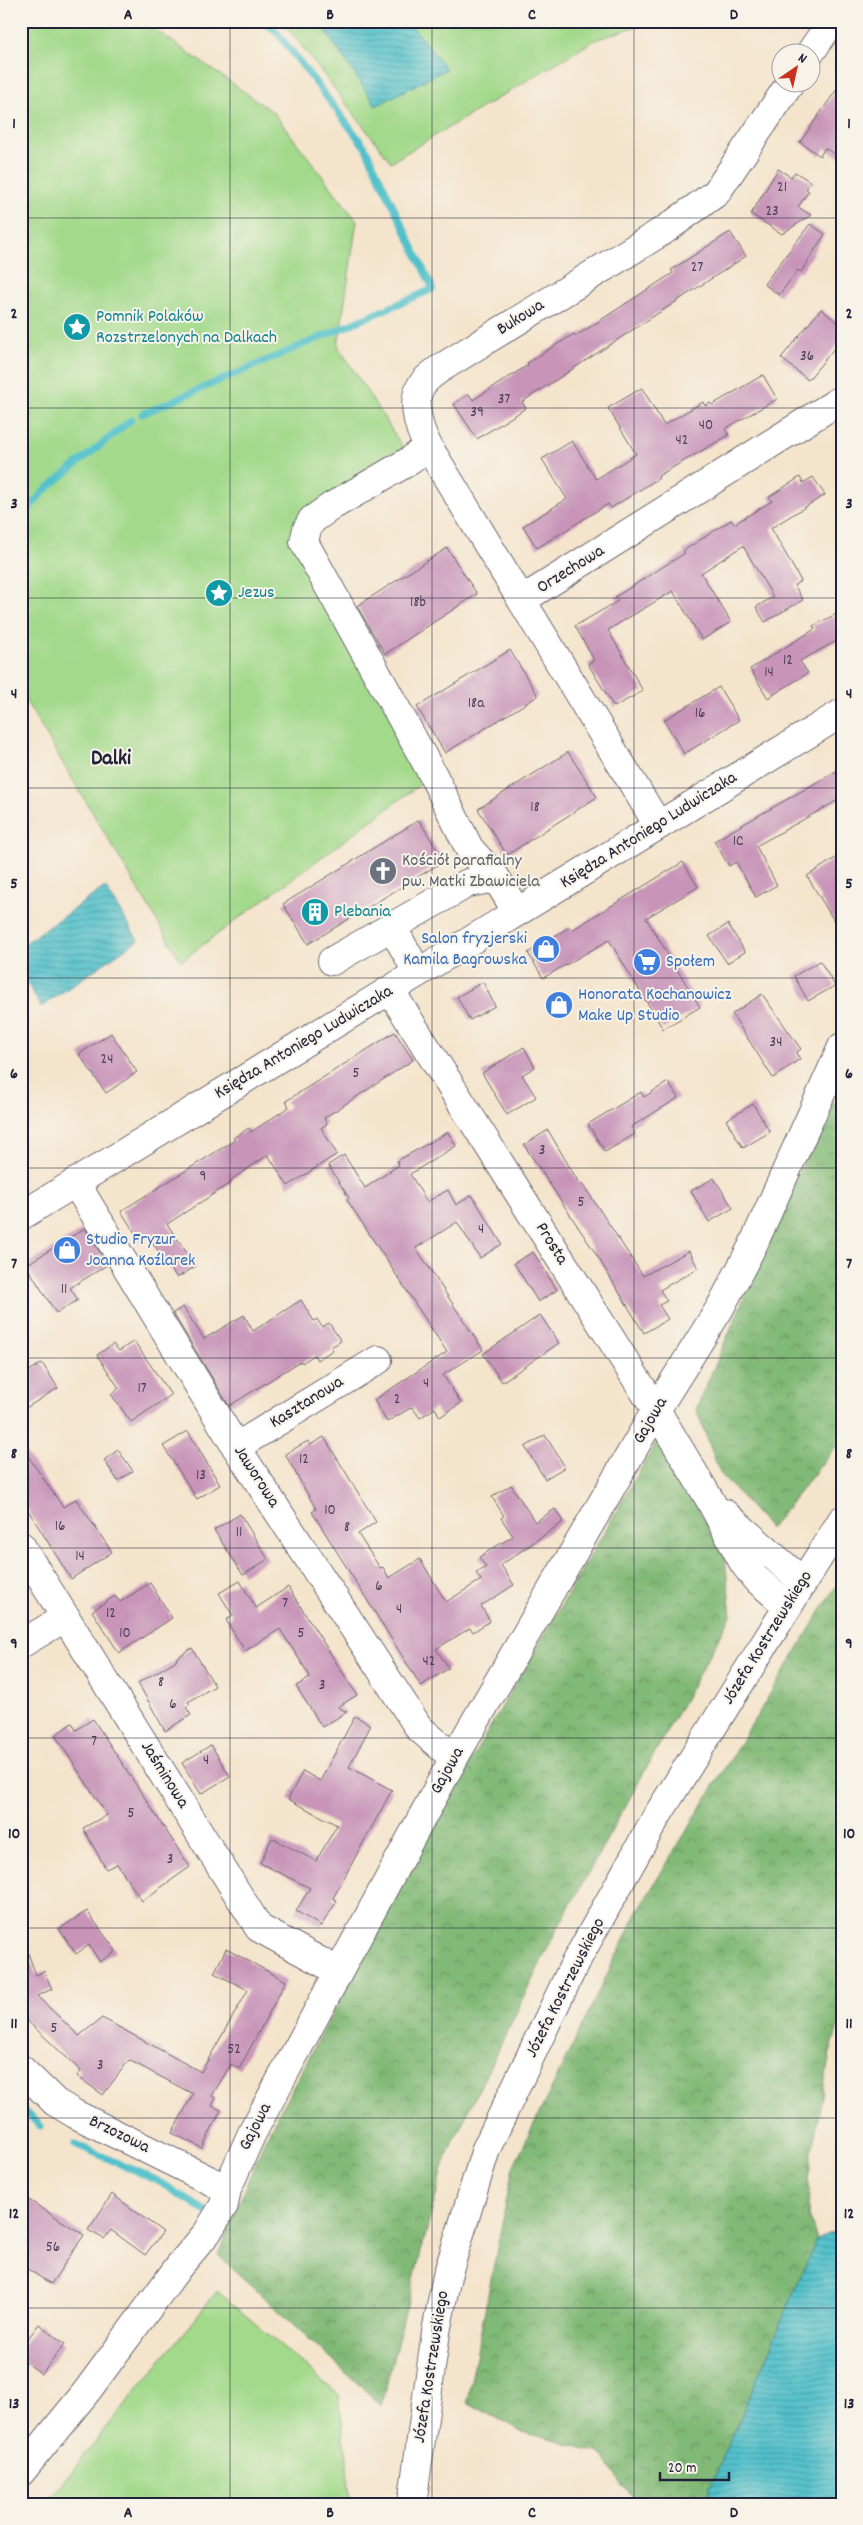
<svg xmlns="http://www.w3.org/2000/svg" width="863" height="2525" viewBox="0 0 863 2525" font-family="Dekko,sans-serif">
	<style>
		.green { fill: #a2d98a; stroke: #627e62 }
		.forest { fill: url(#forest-crowns); stroke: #526e58 }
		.water { fill: url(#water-rules); stroke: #3a7283 }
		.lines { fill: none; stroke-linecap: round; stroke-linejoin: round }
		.stream { stroke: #53c1cb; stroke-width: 7 }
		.building { fill: #c895b9 }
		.minor-casing { stroke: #6c666e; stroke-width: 30 }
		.major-casing { stroke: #6c666e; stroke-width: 30 }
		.minor { stroke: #fff; stroke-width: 28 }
		.major { stroke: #fff; stroke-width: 28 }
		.grid { fill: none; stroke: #22223b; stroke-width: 1; stroke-opacity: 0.55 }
		.labels { text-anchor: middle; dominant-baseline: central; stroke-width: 4; stroke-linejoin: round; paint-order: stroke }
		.number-label { font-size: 15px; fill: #4c3f5a }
		.culture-label { font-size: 18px; fill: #0d838f; stroke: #f7f3e8; text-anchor: start }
		.street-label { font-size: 18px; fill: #22223b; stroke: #f7f3e8 }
		.worship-label { font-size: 18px; fill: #5b616d; stroke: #f7f3e8; text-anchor: start }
		.shop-label { font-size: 18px; fill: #366cbe; stroke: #f7f3e8; text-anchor: start }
		.district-label { font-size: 22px; font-weight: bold; fill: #22223b; stroke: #f7f3e8 }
		.neatline { fill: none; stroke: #22223b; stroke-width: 2 }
		.grid-label { font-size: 16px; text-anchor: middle; font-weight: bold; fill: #22223b }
	</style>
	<defs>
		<pattern id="forest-crowns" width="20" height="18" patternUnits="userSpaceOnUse" patternTransform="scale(1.25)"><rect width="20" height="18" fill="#81b976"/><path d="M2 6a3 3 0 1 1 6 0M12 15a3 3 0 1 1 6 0" fill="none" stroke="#699662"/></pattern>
		<pattern id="water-rules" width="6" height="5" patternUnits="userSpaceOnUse" patternTransform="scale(1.25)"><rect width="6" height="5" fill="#53c1cb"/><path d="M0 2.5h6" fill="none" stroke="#449ca6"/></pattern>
	</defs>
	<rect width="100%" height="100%" fill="#f7f3e8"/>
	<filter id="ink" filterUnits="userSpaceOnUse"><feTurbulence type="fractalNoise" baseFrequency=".02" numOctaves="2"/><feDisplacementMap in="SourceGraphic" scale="10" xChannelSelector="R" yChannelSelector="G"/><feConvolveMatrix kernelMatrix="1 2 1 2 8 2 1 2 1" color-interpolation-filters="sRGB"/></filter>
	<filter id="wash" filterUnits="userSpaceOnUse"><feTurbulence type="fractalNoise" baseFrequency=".0096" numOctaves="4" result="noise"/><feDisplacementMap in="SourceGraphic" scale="20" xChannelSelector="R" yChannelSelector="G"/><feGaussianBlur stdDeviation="1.12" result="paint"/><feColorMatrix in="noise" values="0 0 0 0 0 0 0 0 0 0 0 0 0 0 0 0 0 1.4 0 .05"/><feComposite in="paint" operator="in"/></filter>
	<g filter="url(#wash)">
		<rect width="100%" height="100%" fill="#f4e4cc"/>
		<path class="green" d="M 21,21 L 99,21 L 153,28 L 273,112 L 357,221 L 338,346 L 411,460 L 307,529 L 433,775 L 181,961 L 21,693 Z
			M 277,21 L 653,21 L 595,40 L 391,162 L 289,30 Z
			M 217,2291 L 339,2395 L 351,2504 L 45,2504 Z"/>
		<path class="forest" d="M 842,1084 L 842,1439 L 770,1529 L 720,1473 L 696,1409 L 789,1194 Z
			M 659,1438 L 725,1557 L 731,1616 L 556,1931 L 446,2157 L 381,2405 L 218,2255 L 265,2139 L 450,1796 Z
			M 842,1576 L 842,2014 L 830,2053 L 810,2162 L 808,2216 L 817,2239 L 710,2488 L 709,2504 L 637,2504 L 600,2453 L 523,2432 L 467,2402 L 513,2167 L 639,1909 Z"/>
		<path class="water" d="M 345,21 L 408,21 L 446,69 L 376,106 L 326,32 Z
			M 105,887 L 138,940 L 41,1007 L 21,972 L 21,946 Z
			M 842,2228 L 842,2504 L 709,2504 L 710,2488 L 817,2239 Z"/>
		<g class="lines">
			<path class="stream" d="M 142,414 L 433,289 L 365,147 L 276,31 L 262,21
				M 21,518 L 44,491 L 131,420
				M 21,2108 L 40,2126
				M 75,2144 L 156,2180 L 209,2213"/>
		</g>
		<g id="blocks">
			<path class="building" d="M 842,82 L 842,159 L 825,148 L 820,156 L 800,142 Z
				M 778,169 L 791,177 L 795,172 L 811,182 L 806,189 L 809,191 L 798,207 L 811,215 L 782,234 L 751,214 Z
				M 810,224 L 825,234 L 801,272 L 798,270 L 779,295 L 764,284 Z
				M 730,232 L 746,256 L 522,402 L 526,408 L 477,439 L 454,404 L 469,394 L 473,400 L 528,365 L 527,363 L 574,334 L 576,336 L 673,273 L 671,270 Z
				M 821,309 L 842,326 L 842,339 L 808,380 L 781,358 Z
				M 763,375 L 777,399 L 725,429 L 729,435 L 658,476 L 659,478 L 611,508 L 608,504 L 537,548 L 523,526 L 567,499 L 542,459 L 572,441 L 596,479 L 636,454 L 608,408 L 642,388 L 664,425 L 703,402 L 705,406 L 710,403 L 712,405 Z
				M 800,477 L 803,483 L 813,477 L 825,495 L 771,528 L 801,581 L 794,585 L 803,600 L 765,622 L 756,607 L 773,597 L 743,546 L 701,573 L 731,622 L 702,640 L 673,591 L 608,630 L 643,691 L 614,707 L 588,664 L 594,660 L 575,626 L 618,601 L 615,597 L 685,553 L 683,551 L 731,520 L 734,524 L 772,501 L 769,497 Z
				M 447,548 L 477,594 L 385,654 L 357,606 Z
				M 842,611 L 842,638 L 800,661 L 808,673 L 768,698 L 750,669 L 815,629 L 813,626 Z
				M 510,650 L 538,696 L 445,753 L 417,707 Z
				M 719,687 L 739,720 L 684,754 L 664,720 Z
				M 568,752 L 597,797 L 507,855 L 478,809 Z
				M 842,768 L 842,798 L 756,846 L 777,885 L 756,897 L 736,862 L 729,866 L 714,841 Z
				M 419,820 L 444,861 L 308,944 L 283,904 Z
				M 842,854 L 842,934 L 807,876 Z
				M 683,862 L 698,887 L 646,918 L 700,1007 L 663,1029 L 609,940 L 543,978 L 528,953 L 569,927 L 572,930 Z
				M 728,924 L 745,952 L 727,963 L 709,936 Z
				M 820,961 L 835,986 L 808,1001 L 794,976 Z
				M 483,982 L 495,1006 L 470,1020 L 457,997 Z
				M 762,994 L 801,1049 L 796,1053 L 800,1059 L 773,1078 L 732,1014 Z
				M 395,1032 L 413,1060 L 324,1118 L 327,1124 L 321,1128 L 337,1154 L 288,1186 L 268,1155 L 231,1180 L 232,1182 L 167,1224 L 196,1266 L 177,1278 L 148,1236 L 140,1241 L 121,1211 L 235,1140 L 233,1138 L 249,1128 L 251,1132 L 289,1107 L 286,1101 Z
				M 111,1033 L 137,1072 L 106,1093 L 79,1054 Z
				M 524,1047 L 535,1067 L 522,1075 L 536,1097 L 507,1115 L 482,1073 Z
				M 668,1082 L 678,1098 L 631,1127 L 635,1134 L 605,1152 L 588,1124 L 641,1092 L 644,1097 Z
				M 753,1104 L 770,1132 L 743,1148 L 726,1120 Z
				M 548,1130 L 579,1183 L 580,1182 L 588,1192 L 643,1276 L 689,1251 L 698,1268 L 660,1290 L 667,1301 L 659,1305 L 668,1319 L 644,1333 L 594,1251 L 524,1145 Z
				M 448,1132 L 456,1146 L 410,1174 L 427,1202 L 448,1190 L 456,1205 L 472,1195 L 502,1244 L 480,1258 L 457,1222 L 416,1248 L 483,1350 L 443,1375 L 461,1403 L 440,1417 L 435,1408 L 420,1418 L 412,1407 L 387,1422 L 374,1400 L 447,1352 L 347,1200 L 349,1198 L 328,1165 L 344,1155 L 365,1188 L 399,1165 L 397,1161 Z
				M 714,1178 L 733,1208 L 709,1222 L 691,1191 Z
				M 85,1228 L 107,1265 L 70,1288 L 78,1300 L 56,1313 L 26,1265 Z
				M 533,1252 L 557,1290 L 538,1302 L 514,1263 Z
				M 301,1300 L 314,1321 L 317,1319 L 322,1327 L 329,1323 L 341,1341 L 331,1347 L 333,1350 L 317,1360 L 314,1355 L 302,1363 L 301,1361 L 229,1406 L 173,1313 L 183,1307 L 204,1339 L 244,1315 L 253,1331 Z
				M 540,1315 L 559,1343 L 502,1382 L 483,1354 Z
				M 134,1341 L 171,1395 L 131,1422 L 111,1394 L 119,1388 L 97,1355 L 113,1344 L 119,1351 Z
				M 42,1363 L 58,1388 L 21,1411 L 21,1376 Z
				M 188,1431 L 220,1485 L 197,1499 L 163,1446 Z
				M 545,1435 L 565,1467 L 545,1479 L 525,1447 Z
				M 324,1437 L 376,1522 L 358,1534 L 380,1568 L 383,1567 L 389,1578 L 420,1559 L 446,1602 L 481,1580 L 476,1573 L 486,1567 L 479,1557 L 513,1536 L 501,1518 L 504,1516 L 492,1497 L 511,1485 L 535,1522 L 555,1509 L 563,1522 L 501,1565 L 514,1585 L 481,1606 L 490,1621 L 473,1632 L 470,1628 L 436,1649 L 449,1668 L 421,1686 L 312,1512 L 316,1509 L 285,1454 L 308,1441 L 310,1445 Z
				M 21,1446 L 63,1507 L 76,1499 L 112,1552 L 71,1579 L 21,1499 Z
				M 118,1450 L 133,1471 L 118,1481 L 104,1460 Z
				M 240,1514 L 268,1559 L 243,1575 L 214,1530 Z
				M 240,1581 L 256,1608 L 288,1587 L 357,1695 L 338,1707 L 347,1712 L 322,1727 L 296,1686 L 310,1678 L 308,1673 L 280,1629 L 245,1651 L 226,1620 L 233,1616 L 219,1593 Z
				M 150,1583 L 172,1618 L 119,1653 L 92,1611 L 115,1596 L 120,1602 Z
				M 192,1648 L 215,1686 L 188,1702 L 190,1704 L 186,1707 L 191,1715 L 165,1731 L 138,1683 L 177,1660 L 176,1658 Z
				M 355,1716 L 371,1725 L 349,1767 L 392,1790 L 333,1898 L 337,1901 L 321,1926 L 296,1911 L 310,1888 L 260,1863 L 272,1838 L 316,1861 L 337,1825 L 288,1799 L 303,1771 L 320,1781 Z
				M 93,1719 L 190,1867 L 142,1901 L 117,1864 L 106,1869 L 83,1828 L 107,1815 L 55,1735 L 72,1723 L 76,1730 Z
				M 211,1745 L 230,1776 L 201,1794 L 182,1763 Z
				M 87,1911 L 116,1951 L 100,1962 L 89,1945 L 76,1954 L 59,1929 Z
				M 23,1940 L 36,1975 L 44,1971 L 52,1989 L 37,1996 L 79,2036 L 102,2018 L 201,2072 L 248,1990 L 214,1973 L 226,1949 L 286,1981 L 239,2069 L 231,2064 L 212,2096 L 216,2098 L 212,2106 L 221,2110 L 202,2148 L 172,2133 L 193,2094 L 129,2060 L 103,2095 L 77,2076 L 81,2071 L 21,2015 L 21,1941 Z
				M 112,2194 L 163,2232 L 145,2255 L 111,2230 L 104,2239 L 88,2230 Z
				M 21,2195 L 84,2235 L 51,2284 L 21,2265 Z
				M 39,2324 L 65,2344 L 42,2374 L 21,2359 L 21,2348 Z"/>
		</g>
	</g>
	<g filter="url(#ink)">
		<use href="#blocks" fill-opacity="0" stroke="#6c666e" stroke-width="1"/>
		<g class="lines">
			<defs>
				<path id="minor" d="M 810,53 L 832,21
					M 428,446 L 411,460 L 332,506 L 312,520 L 307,529 L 304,542 L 433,775 L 469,848 L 496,878 L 517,912
					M 522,600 L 842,399
					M 658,825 L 428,446 C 418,428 409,397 425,381 C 429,376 435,372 441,368 L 666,229 L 716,193 L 791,82
					M 392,927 L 418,973
					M 332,961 L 468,883 L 496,878
					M 390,990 L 656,1410 L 710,1500 L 743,1562 L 755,1578 L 788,1606
					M 75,1182 L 236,1447 L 419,1728 L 454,1758
					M 21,1216 L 842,713
					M 236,1447 L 378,1360
					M 724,1513 L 803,1582
					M 21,1546 L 259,1928 L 338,1971
					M 21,1644 L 66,1617
					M 21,2069 L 55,2102 L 75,2114 L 227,2189
					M 21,2472 L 87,2391 L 179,2266 L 207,2233 L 224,2205 L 227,2189 L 252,2133 L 454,1758 L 656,1410 L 720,1308 L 752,1247 L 842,1047"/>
				<path id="major" d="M 412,2504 L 436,2332 L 447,2276 L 486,2149 L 575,1963 L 657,1816 L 842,1520"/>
			</defs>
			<use href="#minor" class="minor-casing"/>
			<use href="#major" class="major-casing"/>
			<use href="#minor" class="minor"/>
			<use href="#major" class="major"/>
		</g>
	</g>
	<path class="grid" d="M 230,21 L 230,2504M 432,21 L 432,2504M 634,21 L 634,2504M 21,218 L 842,218M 21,408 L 842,408M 21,598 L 842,598M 21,788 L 842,788M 21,978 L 842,978M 21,1168 L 842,1168M 21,1358 L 842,1358M 21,1548 L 842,1548M 21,1738 L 842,1738M 21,1928 L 842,1928M 21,2118 L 842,2118M 21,2308 L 842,2308"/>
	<defs>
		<symbol id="sight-disc" viewBox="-11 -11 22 22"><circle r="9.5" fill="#0f9aa8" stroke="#f7f3e8"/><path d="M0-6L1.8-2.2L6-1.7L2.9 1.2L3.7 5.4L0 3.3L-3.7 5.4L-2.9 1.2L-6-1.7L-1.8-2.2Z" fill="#fff"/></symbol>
		<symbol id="church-disc" viewBox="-11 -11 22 22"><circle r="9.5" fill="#6b7280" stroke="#f7f3e8"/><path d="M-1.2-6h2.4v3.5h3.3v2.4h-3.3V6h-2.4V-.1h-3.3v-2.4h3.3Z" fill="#fff"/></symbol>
		<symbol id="building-disc" viewBox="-11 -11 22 22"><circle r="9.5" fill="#0f9aa8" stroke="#f7f3e8"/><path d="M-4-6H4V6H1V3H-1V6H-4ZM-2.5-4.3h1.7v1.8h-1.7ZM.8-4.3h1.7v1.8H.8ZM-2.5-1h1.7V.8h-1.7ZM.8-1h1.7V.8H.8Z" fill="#fff"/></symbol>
		<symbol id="shop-disc" viewBox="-11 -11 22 22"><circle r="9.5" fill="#3f7fe0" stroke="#f7f3e8"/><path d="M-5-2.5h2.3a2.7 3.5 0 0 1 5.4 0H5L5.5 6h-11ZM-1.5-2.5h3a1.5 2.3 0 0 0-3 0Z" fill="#fff"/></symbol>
		<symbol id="supermarket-disc" viewBox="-11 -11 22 22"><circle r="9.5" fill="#3f7fe0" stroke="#f7f3e8"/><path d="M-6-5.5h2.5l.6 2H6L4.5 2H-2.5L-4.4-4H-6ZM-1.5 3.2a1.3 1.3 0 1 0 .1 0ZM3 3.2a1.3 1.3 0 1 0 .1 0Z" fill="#fff"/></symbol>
	</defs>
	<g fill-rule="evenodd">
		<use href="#sight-disc" x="61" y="311" width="32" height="32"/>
		<use href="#sight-disc" x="203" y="577" width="32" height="32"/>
		<use href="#church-disc" x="367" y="855" width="32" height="32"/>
		<use href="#building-disc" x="299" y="896" width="32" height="32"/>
		<use href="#shop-disc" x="530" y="933" width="32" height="32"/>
		<use href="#supermarket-disc" x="631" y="946" width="32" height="32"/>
		<use href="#shop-disc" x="543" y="989" width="32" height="32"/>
		<use href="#shop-disc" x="51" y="1234" width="32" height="32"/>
	</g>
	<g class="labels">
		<g class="number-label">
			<text x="782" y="188">21</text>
			<text x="772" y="212">23</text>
			<text x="697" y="268">27</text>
			<text x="807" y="357">36</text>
			<text x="504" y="400">37</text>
			<text x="477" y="413">39</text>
			<text x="706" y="426">40</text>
			<text x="682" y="441">42</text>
			<text x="418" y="603">18b</text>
			<text x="788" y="661">12</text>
			<text x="769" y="673">14</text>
			<text x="476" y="704">18a</text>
			<text x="700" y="714">16</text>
			<text x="535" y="808">18</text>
			<text x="738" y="842">1C</text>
			<text x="776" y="1043">34</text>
			<text x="107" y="1060">24</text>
			<text x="356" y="1074">5</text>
			<text x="542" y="1151">3</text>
			<text x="203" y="1177">9</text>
			<text x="581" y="1203">5</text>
			<text x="481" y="1230">4</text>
			<text x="64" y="1290">11</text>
			<text x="426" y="1384">4</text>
			<text x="142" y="1389">17</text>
			<text x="397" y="1400">2</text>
			<text x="304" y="1460">12</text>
			<text x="201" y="1476">13</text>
			<text x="330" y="1511">10</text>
			<text x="60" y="1527">16</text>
			<text x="347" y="1528">8</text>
			<text x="239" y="1533">11</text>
			<text x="80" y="1557">14</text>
			<text x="379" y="1587">6</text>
			<text x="285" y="1604">7</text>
			<text x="399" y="1610">4</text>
			<text x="111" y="1614">12</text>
			<text x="125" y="1634">10</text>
			<text x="301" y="1634">5</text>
			<text x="429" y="1662">42</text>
			<text x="161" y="1683">8</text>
			<text x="322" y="1686">3</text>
			<text x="173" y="1705">6</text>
			<text x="94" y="1742">7</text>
			<text x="206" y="1761">4</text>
			<text x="131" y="1814">5</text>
			<text x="170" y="1860">3</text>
			<text x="54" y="2029">5</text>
			<text x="234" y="2050">52</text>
			<text x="100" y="2066">3</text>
			<text x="53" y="2248">56</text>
		</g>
		<g class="culture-label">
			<text x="96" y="317">Pomnik Polaków<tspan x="96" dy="21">Rozstrzelonych na Dalkach</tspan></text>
			<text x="238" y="593">Jezus</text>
			<text x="334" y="912">Plebania</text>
		</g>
		<g class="street-label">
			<text transform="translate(521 318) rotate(-32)">Bukowa</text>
			<text transform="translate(571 570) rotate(-32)">Orzechowa</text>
			<text transform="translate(649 831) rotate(-32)">Księdza Antoniego Ludwiczaka</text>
			<text transform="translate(304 1043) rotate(-31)">Księdza Antoniego Ludwiczaka</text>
			<text transform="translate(551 1244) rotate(58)">Prosta</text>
			<text transform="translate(307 1403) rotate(-32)">Kasztanowa</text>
			<text transform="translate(651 1421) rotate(-60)">Gajowa</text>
			<text transform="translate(256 1477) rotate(57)">Jaworowa</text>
			<text transform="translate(768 1638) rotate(-58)">Józefa Kostrzewskiego</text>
			<text transform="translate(448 1771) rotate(-61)">Gajowa</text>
			<text transform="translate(164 1775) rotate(58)">Jaśminowa</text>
			<text transform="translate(566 1988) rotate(-63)">Józefa Kostrzewskiego</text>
			<text transform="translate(256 2127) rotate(-63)">Gajowa</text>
			<text transform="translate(119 2135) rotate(26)">Brzozowa</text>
			<text transform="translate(432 2367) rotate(-81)">Józefa Kostrzewskiego</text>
		</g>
		<g class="worship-label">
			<text x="402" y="861">Kościół parafialny<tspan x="402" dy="21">pw. Matki Zbawiciela</tspan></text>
		</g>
		<g class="shop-label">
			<text x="527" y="939" text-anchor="end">Salon fryzjerski<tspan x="527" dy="21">Kamila Bagrowska</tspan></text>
			<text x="666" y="962">Społem</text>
			<text x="578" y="995">Honorata Kochanowicz<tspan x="578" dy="21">Make Up Studio</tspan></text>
			<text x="86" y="1240">Studio Fryzur<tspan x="86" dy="21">Joanna Koźlarek</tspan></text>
		</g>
		<g class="district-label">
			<text x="111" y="759">Dalki</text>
		</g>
	</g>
	<rect width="863" height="2525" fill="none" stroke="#f7f3e8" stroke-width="55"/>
	<g transform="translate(796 68) rotate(34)"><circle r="24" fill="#f7f3e8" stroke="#a29fa3"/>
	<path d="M0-4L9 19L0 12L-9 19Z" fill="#c8321e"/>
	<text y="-8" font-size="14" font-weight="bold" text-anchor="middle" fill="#22223b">N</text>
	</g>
	<path d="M660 2472v8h69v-8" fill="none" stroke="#22223b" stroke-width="2.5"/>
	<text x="668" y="2472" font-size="15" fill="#22223b" stroke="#f7f3e8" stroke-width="4" paint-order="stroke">20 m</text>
	<rect x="28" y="28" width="808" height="2470" class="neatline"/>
	<g class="grid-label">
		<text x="128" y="19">A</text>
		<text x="330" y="19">B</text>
		<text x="532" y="19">C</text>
		<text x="734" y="19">D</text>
		<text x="14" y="128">1</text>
		<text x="849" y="128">1</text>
		<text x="14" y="318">2</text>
		<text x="849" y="318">2</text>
		<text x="14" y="508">3</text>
		<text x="849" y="508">3</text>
		<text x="14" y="698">4</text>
		<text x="849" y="698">4</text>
		<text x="14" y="888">5</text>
		<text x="849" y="888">5</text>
		<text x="14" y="1078">6</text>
		<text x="849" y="1078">6</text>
		<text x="14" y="1268">7</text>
		<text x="849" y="1268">7</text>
		<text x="14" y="1458">8</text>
		<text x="849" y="1458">8</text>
		<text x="14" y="1648">9</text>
		<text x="849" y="1648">9</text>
		<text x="14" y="1838">10</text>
		<text x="849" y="1838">10</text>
		<text x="14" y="2028">11</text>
		<text x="849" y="2028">11</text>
		<text x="14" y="2218">12</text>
		<text x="849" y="2218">12</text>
		<text x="14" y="2408">13</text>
		<text x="849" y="2408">13</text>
		<text x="128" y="2517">A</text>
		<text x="330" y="2517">B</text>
		<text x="532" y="2517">C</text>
		<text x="734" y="2517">D</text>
	</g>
</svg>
